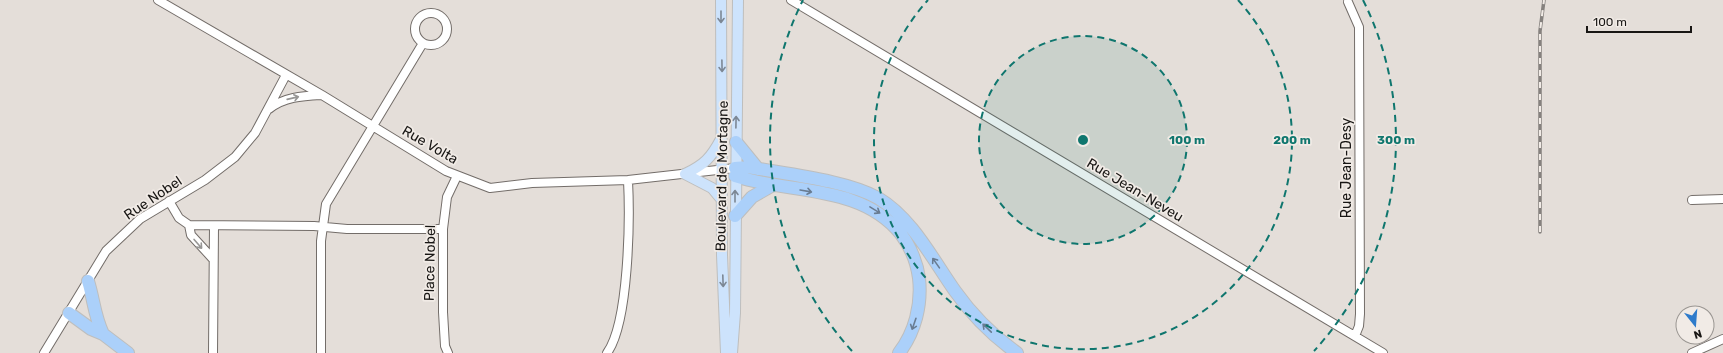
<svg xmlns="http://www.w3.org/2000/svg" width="1723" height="353" viewBox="0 0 1723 353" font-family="Rubik,sans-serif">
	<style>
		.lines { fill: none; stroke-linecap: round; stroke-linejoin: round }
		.minor-casing { stroke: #736d69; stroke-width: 10 }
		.major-casing { stroke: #bebebd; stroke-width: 12 }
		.highway-casing { stroke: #bebebd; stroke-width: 14 }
		.minor { stroke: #fff; stroke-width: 8 }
		.major { stroke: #cde3fc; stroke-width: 10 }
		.highway { stroke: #abd0fa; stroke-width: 12 }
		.rail-casing { stroke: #85817e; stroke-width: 3.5 }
		.rail { stroke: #f1ebe6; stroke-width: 2; stroke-dasharray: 6; stroke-linecap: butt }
		.oneway { stroke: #7c8794 }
		.oneway2 { stroke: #979695 }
		.oneway3 { stroke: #697c92 }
		.ring { fill: none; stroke: #0f766e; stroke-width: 2; stroke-dasharray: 7 5 }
		.labels { text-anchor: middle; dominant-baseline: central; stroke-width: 3.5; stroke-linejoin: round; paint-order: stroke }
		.street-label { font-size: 14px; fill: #181614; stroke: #f1ebe6 }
		.centre { fill: #0f766e; stroke: #f1ebe6; stroke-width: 2 }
		.ring-label { font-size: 12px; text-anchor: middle; font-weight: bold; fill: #0f766e; stroke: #f1ebe6; stroke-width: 3.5; stroke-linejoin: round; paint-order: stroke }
	</style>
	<rect width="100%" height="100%" fill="#e4ded9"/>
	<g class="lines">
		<defs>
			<path id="minor" d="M 158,0 L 322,95 L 446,171 L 490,188 L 532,183 L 628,180 L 735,168
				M 791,0 L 1383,353
				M 1348,2 L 1359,27 L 1360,314 L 1359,326 L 1355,336
				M415 29a16 16 0 1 1 32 0a16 16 0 1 1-32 0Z
				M 269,109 C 284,97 302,96 321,95
				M 1692,200 L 1723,199
				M 169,201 L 179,218 L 189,225 L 314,226 L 347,229 L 443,229
				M 189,225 L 191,235 L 213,259
				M 44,353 L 106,251 L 140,219 L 205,180 L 235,157 L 255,133 L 286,75
				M 213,353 L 214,226
				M 321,353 L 321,241 L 326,204 L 423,43
				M 448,353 L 445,346 L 443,312 L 443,229 L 447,197 L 457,176
				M 607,353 C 629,323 630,219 628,180
				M 1692,353 L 1723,339"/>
			<path id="major" d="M 721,0 L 722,255 L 726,353
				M 685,174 C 704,165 711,158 721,139
				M 685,174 L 712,188 L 722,200
				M 732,353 L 735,313 L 738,0"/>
			<path id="highway" d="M 736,142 L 758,169
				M 735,168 L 748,167 C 785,174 846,180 878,198 C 912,218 933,260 955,291 C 972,315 993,336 1017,353
				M 735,176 C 790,194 861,184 901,234 C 910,246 917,263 919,278 C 922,305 915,332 899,353
				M 735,216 L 752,197 L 773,185
				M 88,281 C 94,300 94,315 103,334
				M 69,313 L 91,329 L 103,334 L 128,353"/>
		</defs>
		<use href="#minor" class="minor-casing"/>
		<use href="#major" class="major-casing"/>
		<use href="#highway" class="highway-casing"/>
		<use href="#minor" class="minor"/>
		<use href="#major" class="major"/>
		<use href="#highway" class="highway"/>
		<defs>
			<path id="rail" d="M 1540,232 L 1540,31 L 1544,0"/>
		</defs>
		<use href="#rail" class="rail-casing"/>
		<use href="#rail" class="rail"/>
	</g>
	<defs><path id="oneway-shaft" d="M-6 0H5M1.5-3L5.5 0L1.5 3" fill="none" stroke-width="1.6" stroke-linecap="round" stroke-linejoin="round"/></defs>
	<g class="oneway">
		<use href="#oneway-shaft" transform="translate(721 17) rotate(90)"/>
		<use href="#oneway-shaft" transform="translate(722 66) rotate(89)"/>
		<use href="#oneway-shaft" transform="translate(736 122) rotate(-89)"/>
		<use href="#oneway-shaft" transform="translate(735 196) rotate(-90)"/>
		<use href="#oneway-shaft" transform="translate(723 281) rotate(88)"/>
	</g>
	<g class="oneway2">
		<use href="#oneway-shaft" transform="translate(293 98) rotate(-13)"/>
		<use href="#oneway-shaft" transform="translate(198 244) rotate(49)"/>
	</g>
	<g class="oneway3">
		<use href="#oneway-shaft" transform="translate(806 191) rotate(10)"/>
		<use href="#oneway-shaft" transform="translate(875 210) rotate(32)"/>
		<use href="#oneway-shaft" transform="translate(936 263) rotate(-125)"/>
		<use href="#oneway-shaft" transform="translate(914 324) rotate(109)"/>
		<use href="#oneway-shaft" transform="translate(987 328) rotate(-136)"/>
	</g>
	<circle cx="1083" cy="140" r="104" fill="#0f766e" fill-opacity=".12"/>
	<g class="ring">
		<circle cx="1083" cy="140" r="104"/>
		<path d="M1238 0A209 209 0 1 1 928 0"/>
		<path d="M852 351A313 313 0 0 1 803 0M1363 0A313 313 0 0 1 1314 351"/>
	</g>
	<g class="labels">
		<g class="street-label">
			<text transform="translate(430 145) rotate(30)">Rue Volta</text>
			<text transform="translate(1346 168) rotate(-90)">Rue Jean-Desy</text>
			<text transform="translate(722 176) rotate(-89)">Boulevard de Mortagne</text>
			<text transform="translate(1135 190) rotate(31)">Rue Jean-Neveu</text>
			<text transform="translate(153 198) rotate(-34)">Rue Nobel</text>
			<text transform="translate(430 263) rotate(-89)">Place Nobel</text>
		</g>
	</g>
	<circle cx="1083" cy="140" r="6" class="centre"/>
	<g class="ring-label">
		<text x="1187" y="144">100 m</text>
		<text x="1292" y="144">200 m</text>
		<text x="1396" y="144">300 m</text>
	</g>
	<g transform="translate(1695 325) rotate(163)"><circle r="19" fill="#f1ebe6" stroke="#9a9692"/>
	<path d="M0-3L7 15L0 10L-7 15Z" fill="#2e7bcb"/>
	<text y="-6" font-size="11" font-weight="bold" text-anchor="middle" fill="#181614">N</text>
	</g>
	<path d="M1587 26v6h104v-6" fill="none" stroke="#181614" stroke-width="2"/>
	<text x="1593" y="26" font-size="12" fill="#181614" stroke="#f1ebe6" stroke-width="3" paint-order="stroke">100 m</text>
</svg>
